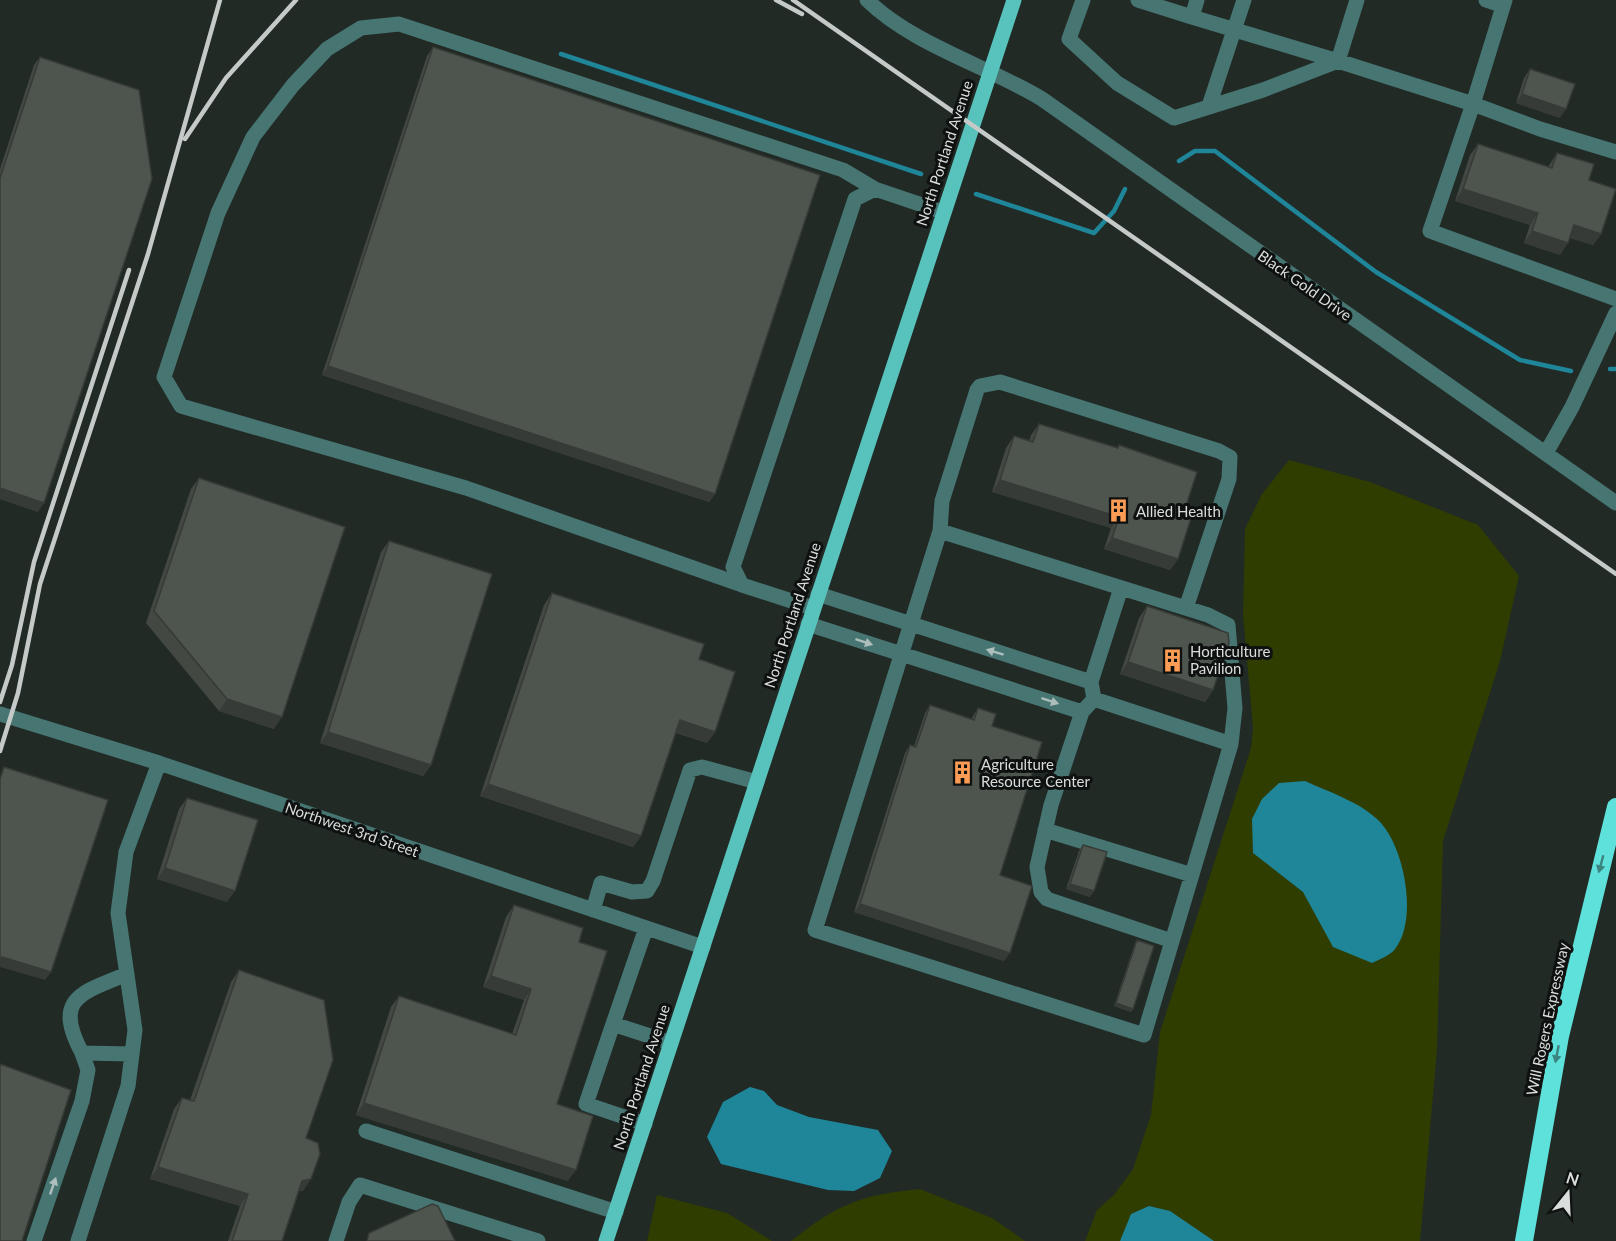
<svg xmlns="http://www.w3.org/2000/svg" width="1616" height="1241" viewBox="0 0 1616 1241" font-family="Lato,sans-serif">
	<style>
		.green { fill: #2f3d01 }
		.water { fill: #1f8598 }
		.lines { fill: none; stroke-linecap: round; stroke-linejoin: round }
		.stream { stroke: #1f8598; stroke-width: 4.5 }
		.minor { stroke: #467572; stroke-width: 15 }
		.major { stroke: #58c2bc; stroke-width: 15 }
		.highway { stroke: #5ee1da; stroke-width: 18 }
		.rail { stroke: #c5cac8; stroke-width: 4.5 }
		.wall { fill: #434843 }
		.shaded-wall { fill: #373b37 }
		.building { fill: #4e544e; stroke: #373b37; stroke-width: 1.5 }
		.oneway { fill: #adbebc }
		.oneway2 { fill: #3a837f }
		.labels { text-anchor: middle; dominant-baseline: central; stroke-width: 6; stroke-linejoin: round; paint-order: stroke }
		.street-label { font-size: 15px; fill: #d9dedc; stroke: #0e1110 }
		.poi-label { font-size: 15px; fill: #d9dedc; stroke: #0e1110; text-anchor: start }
	</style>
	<rect width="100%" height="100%" fill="#222a26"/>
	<path class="green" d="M 1289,460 L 1370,482 L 1478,525 L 1519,576 L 1500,661 L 1443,841 L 1437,1050 L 1420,1241 L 1085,1241 L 1097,1210 L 1114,1195 L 1133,1169 L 1151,1115 L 1160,1032 L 1251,748 L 1253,728 L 1243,615 L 1245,529 L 1262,494 Z
		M 920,1189 L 992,1218 L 1025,1241 L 791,1241 C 838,1204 860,1195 920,1189 Z
		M 657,1195 L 727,1213 L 772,1241 L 647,1241 Z"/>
	<path class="water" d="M 1305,781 C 1329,792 1363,803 1381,823 C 1405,850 1418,920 1395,949 C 1391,955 1378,960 1372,963 L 1333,947 L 1303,892 L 1253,853 L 1252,819 L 1262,799 L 1279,783 Z
		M 750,1087 L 764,1091 L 777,1105 L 809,1117 L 878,1130 L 892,1151 L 880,1178 L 854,1191 L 828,1190 L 721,1164 L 707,1137 L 723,1102 Z
		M 1149,1206 L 1170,1211 L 1214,1241 L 1120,1241 L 1131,1214 Z"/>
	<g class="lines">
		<path class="stream" d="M 561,54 L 921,174
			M 1179,161 L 1195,151 L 1215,151 L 1376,272 L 1520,360 L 1571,371
			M 976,194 L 1094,233 L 1114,211 L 1125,189
			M 1610,369 L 1616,369"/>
		<path class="minor" d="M 867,0 C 913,45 988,66 1042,99 L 1616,503
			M 1083,0 L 1069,39 L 1117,83 L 1174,118 L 1263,90 L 1338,61 L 1473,104 L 1505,0
			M 1138,0 L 1192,17
			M 1197,0 L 1192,17 L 1338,61 L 1357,0
			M 1486,0 L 1503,6
			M 1209,106 L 1244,0
			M 1616,152 L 1540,129 L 1473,104 L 1430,231 L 1616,299
			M 1546,453 L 1572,407 L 1616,313
			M 940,531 L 1208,615 L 1228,625 L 1235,708 L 1231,744 L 1144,1035 L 815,930 L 940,531 L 942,501 L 977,390 L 980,386 L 1000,382 L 1219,451 L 1230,457 L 1229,479 L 1186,608
			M 742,585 L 466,488 L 181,406 L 164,377 L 218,213 L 253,137 L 293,85 L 327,49 L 361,28 L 399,24 L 843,170 L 875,189
			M 1121,588 L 1091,682 L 1094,699 L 1082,712 L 1051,805 L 1037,867 L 1041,892 L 1047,899 L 1172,941
			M 818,594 L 1091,682
			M 813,608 L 742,585 L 733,567 L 855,199 L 875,189 L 943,212
			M 808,624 L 1082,712
			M 1094,699 L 1231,744
			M 0,714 L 159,763 L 703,947
			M 1045,830 L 1192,875
			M 593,910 L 601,883 L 632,892 L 647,891 L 653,881 L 690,770 L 702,767 L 757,782
			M 127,974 C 80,993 53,999 82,1053 L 132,1054
			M 613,1024 L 646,928
			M 645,1124 L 586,1104 L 613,1024 L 671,1043
			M 366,1131 L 616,1212
			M 34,1241 L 82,1101 L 88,1070 L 82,1053
			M 78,1241 L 128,1086 L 135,1030 L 118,913 L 126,852 L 159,763
			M 336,1241 L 349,1202 L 360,1185 L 538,1241"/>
		<path class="major" d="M 606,1241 L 1014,0"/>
		<path class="highway" d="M 1524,1241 L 1560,1036 L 1616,807"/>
		<path class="rail" d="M 776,0 L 802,14
			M 793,0 L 1616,574
			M 185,139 L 226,78 L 296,0
			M 0,702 L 12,665 L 34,562 L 129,270
			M 0,751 L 18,693 L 40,584 L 148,254 L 220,0"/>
	</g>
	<path class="wall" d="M 433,47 L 715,494 L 709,502 L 322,375 L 427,56 Z
		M 40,57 L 38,512 L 0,499 L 0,169 L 34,65 Z
		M 1530,69 L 1560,118 L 1516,103 L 1524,78 Z
		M 1478,144 L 1548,167 L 1557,153 L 1589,180 L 1601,234 L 1593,245 L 1570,238 L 1560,255 L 1524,243 L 1530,225 L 1455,201 L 1470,155 Z
		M 1039,424 L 1117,448 L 1119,445 L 1184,512 L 1178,559 L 1170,570 L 1104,549 L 1111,528 L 992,492 L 1006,448 L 1014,436 L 1029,441 L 1031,435 Z
		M 199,478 L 274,729 L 219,711 L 146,623 L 191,489 Z
		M 389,541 L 431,765 L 423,776 L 320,743 L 381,552 Z
		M 552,593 L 699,659 L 715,732 L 707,743 L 676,733 L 641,836 L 633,847 L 480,796 L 544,605 Z
		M 1147,606 L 1213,690 L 1205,702 L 1120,674 L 1139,618 Z
		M 930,705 L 971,719 L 978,708 L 992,726 L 1004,961 L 854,912 L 905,753 L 910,745 L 914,746 L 925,713 Z
		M 187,798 L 227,902 L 157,879 L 179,809 Z
		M 1083,845 L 1090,897 L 1066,889 L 1079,851 Z
		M 514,905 L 579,942 L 557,1104 L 568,1181 L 356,1115 L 391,1007 L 399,996 L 512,1034 L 524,1000 L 483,987 L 506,917 Z
		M 1137,940 L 1133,1009 L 1131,1012 L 1114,1006 L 1135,943 Z
		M 239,970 L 306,1138 L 303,1191 L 299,1191 L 282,1241 L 228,1241 L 240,1206 L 150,1179 L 174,1109 L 182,1098 L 190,1100 L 231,982 Z"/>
	<path class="shaded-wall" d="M 1522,94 L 1566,109 L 1560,118 L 1516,103 Z
		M 1463,189 L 1538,213 L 1530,225 L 1455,201 Z
		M 1574,225 L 1601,234 L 1593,245 L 1566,237 Z
		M 1532,231 L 1568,243 L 1560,255 L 1524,243 Z
		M 328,366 L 715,494 L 709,502 L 322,375 Z
		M 1000,480 L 1119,517 L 1111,528 L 992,492 Z
		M 0,488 L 44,503 L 38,512 L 0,499 Z
		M 1112,538 L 1178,559 L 1170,570 L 1104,549 Z
		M 1128,662 L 1213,690 L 1205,702 L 1120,674 Z
		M 227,699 L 282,717 L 274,729 L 219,711 Z
		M 680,720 L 715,732 L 707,743 L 672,731 Z
		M 328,732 L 431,765 L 423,776 L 320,743 Z
		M 488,784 L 641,836 L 633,847 L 480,796 Z
		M 165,868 L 235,891 L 227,902 L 157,879 Z
		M 1070,884 L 1094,891 L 1090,897 L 1066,889 Z
		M 860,904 L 1010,953 L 1004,961 L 854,912 Z
		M 2,957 L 51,972 L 45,980 L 0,967 L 0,960 Z
		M 491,976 L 531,989 L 524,1000 L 483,987 Z
		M 1116,1003 L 1133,1009 L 1131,1012 L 1114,1006 Z
		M 364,1103 L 576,1170 L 568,1181 L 356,1115 Z
		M 158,1167 L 248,1194 L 240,1206 L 150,1179 Z
		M 311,1179 L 303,1191 L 294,1192 L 302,1181 Z"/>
	<path class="building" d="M 433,47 L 820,175 L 715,494 L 328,366 Z
		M 40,57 L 139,90 L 152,179 L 44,503 L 0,488 L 0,178 Z
		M 1530,69 L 1575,84 L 1566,109 L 1522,94 Z
		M 1478,144 L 1552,168 L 1557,153 L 1594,164 L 1589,180 L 1616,189 L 1601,234 L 1574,225 L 1568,243 L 1532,231 L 1538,213 L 1463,189 Z
		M 1039,424 L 1118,448 L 1119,445 L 1197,472 L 1184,512 L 1192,515 L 1178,559 L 1112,538 L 1119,517 L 1000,480 L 1014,436 L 1033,442 Z
		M 199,478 L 345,527 L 282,717 L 227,699 L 154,611 Z
		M 389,541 L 492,574 L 431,765 L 328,732 Z
		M 552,593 L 704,644 L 699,659 L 735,672 L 715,732 L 680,720 L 641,836 L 488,784 Z
		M 1147,606 L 1228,633 L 1229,643 L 1213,690 L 1128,662 Z
		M 930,705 L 974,720 L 978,708 L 996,714 L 992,726 L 1042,742 L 1000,875 L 1032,886 L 1010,953 L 860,904 L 910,745 L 916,747 Z
		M 4,767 L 108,800 L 51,972 L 2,957 L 0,963 L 0,779 Z
		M 187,798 L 258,820 L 235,891 L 165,868 Z
		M 1083,845 L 1107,852 L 1094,891 L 1070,884 Z
		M 514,905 L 583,928 L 579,942 L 607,951 L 557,1104 L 593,1116 L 576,1170 L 364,1103 L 399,996 L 516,1035 L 531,989 L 491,976 Z
		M 1137,940 L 1154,946 L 1133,1009 L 1116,1003 Z
		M 239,970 L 324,1000 L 333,1060 L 306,1138 L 318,1143 L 320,1154 L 311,1179 L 302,1181 L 282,1241 L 232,1241 L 248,1194 L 158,1167 L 182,1098 L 194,1101 Z
		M 0,1064 L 71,1090 L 22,1241 L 0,1241 Z
		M 432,1204 L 438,1206 L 455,1241 L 367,1241 L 369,1233 Z"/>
	<defs><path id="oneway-solid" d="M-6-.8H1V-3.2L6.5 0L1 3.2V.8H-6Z" transform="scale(1.5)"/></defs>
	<g class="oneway">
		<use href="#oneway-solid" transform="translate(864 642) rotate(18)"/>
		<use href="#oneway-solid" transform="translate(995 652) rotate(-163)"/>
		<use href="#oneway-solid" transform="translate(1050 701) rotate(18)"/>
		<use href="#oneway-solid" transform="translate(53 1186) rotate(-71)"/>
	</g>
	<g class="oneway2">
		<use href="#oneway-solid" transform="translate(1601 864) rotate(105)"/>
		<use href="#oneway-solid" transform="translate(1557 1054) rotate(101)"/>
	</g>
	<defs>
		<symbol id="building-bare" viewBox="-9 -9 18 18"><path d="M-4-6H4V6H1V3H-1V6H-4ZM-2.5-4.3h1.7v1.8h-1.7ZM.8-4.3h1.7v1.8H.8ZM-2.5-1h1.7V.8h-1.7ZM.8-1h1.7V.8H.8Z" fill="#fd9d55" stroke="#0e1110" stroke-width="2.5" paint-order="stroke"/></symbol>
	</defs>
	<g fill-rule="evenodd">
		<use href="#building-bare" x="1102" y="494" width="33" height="33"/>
		<use href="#building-bare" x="1156" y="644" width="33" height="33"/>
		<use href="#building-bare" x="946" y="756" width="33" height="33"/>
	</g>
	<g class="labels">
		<g class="street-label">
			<text transform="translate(944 153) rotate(-72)">North Portland Avenue</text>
			<text transform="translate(1305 285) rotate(35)">Black Gold Drive</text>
			<text transform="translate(792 615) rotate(-72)">North Portland Avenue</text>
			<text transform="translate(352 829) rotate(19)">Northwest 3rd Street</text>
			<text transform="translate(1547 1019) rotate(-78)">Will Rogers Expressway</text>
			<text transform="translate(641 1077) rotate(-72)">North Portland Avenue</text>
		</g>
		<g class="poi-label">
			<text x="1136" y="511">Allied Health</text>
			<text x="1190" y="651">Horticulture<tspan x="1190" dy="17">Pavilion</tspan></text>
			<text x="981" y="764">Agriculture<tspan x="981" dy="17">Resource Center</tspan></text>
		</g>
	</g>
	<g transform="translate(1568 1193) rotate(18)" stroke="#0e1110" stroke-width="4.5" paint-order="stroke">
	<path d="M0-4.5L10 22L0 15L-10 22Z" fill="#d9dedc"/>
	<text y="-9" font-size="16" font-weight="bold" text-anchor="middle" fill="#d9dedc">N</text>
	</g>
</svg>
